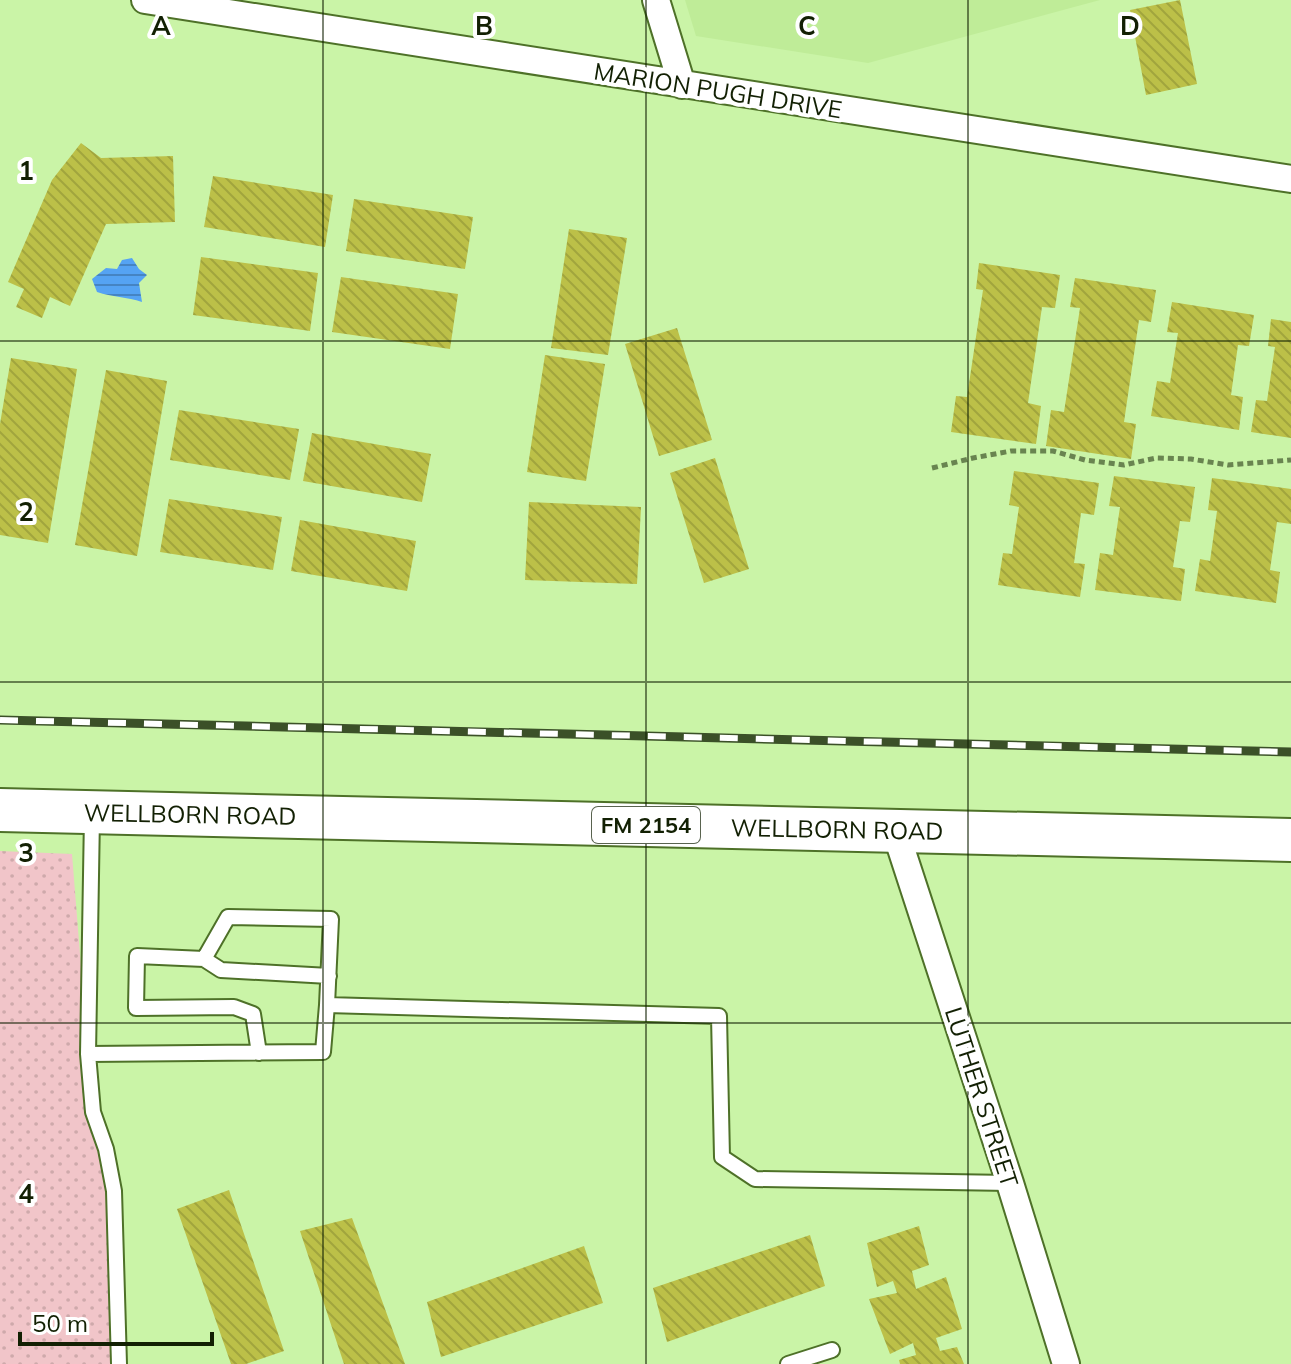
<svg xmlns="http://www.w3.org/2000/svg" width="1291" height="1364" viewBox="0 0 1291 1364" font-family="Mulish,sans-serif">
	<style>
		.built { fill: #bfec98 }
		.park { fill: url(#park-dots) }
		.water { fill: url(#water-rules) }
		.building { fill: url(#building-back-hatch) }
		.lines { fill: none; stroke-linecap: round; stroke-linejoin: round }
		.service-casing { stroke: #4e7128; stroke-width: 18 }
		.minor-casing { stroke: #4e7128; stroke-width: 30 }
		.primary-casing { stroke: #4e7128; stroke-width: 46 }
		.path { stroke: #698450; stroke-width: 5; stroke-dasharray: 6 4; stroke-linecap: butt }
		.service { stroke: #fff; stroke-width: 14 }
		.minor { stroke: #fff; stroke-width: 26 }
		.primary { stroke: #fff; stroke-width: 42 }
		.rail-casing { stroke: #3b5028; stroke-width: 9 }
		.rail { stroke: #fff; stroke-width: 6; stroke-dasharray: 18; stroke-linecap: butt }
		.grid { fill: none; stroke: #122003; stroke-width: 2; stroke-opacity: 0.55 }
		.labels { text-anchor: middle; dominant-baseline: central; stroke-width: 8; stroke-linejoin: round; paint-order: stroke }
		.shield { fill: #fff; stroke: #59634f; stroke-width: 2 }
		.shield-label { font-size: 22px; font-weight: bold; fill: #122003 }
		.street-label { font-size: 24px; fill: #122003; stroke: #fff }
		.grid-label { font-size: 26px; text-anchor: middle; font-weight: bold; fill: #122003; stroke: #fff; stroke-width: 8; stroke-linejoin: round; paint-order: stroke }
	</style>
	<defs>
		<pattern id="park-dots" width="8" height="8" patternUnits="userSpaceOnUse" patternTransform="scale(2)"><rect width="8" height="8" fill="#f1c5c9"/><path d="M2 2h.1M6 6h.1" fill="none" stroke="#cea9ab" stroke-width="1.8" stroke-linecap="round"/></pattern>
		<pattern id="water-rules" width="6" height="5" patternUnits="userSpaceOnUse" patternTransform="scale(2)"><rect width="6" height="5" fill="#55a3f3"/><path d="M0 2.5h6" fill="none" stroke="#4584c3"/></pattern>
		<pattern id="building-back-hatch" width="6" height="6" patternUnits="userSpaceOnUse" patternTransform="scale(2)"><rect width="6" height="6" fill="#bcc048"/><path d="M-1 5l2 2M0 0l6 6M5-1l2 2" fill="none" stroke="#a1a53d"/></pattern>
	</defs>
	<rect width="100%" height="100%" fill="#caf4a7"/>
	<path class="built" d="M 685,0 L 1100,0 L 868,63 L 696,36 Z"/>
	<path class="park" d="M 0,851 L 72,854 L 88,1054 L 114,1191 L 119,1364 L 0,1364 Z"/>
	<path class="water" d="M 132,258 L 139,269 L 147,275 L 139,283 L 142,302 C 127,297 112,297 97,292 L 92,279 L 106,268 L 117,269 L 122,260 Z"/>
	<path class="building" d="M 1180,0 L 1197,84 L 1146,95 L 1130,10 Z
		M 81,143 L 101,158 L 173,156 L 175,222 L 106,224 L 70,306 L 50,297 L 42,318 L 16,307 L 24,289 L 8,282 L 52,180 Z
		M 213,176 L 333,195 L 325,247 L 204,227 Z
		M 354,199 L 473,217 L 465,269 L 346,251 Z
		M 569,229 L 627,238 L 608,355 L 551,348 Z
		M 201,257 L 318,273 L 310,331 L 193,315 Z
		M 979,263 L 1060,275 L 1055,308 L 1042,307 L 1028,403 L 1041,406 L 1036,444 L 951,432 L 956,396 L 967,397 L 983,290 L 976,289 Z
		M 341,277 L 458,294 L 450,349 L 332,332 Z
		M 1075,278 L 1156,290 L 1151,322 L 1139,320 L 1124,422 L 1136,424 L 1131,459 L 1046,446 L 1051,410 L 1064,412 L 1080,308 L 1070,307 Z
		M 1172,302 L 1254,315 L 1249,346 L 1238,345 L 1231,395 L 1243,397 L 1239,430 L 1151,416 L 1157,381 L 1170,383 L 1178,333 L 1167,332 Z
		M 1271,319 L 1291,322 L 1291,438 L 1251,432 L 1256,400 L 1267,401 L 1275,347 L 1268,346 Z
		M 677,328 L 712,440 L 659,456 L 625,344 Z
		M 545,355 L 605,364 L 586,481 L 527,472 Z
		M 11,358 L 77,369 L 48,543 L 0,535 L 0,424 Z
		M 106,370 L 167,381 L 137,556 L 75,545 Z
		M 179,410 L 299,429 L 290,480 L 170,460 Z
		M 312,433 L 431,454 L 422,502 L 303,481 Z
		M 715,458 L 749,569 L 704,583 L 670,473 Z
		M 1014,471 L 1099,483 L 1094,515 L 1081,513 L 1074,563 L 1085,564 L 1080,597 L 998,585 L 1003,553 L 1012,554 L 1019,507 L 1009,505 Z
		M 1114,476 L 1195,487 L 1190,522 L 1180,521 L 1173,567 L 1185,569 L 1181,601 L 1095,590 L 1100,553 L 1113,555 L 1120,507 L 1109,506 Z
		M 1212,478 L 1291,489 L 1291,524 L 1277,522 L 1270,570 L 1280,572 L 1276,603 L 1195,591 L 1200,559 L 1210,561 L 1217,511 L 1208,510 Z
		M 169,499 L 282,517 L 273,570 L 160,552 Z
		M 529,502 L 641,507 L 637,584 L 525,580 Z
		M 300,520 L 416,541 L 407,591 L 291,571 Z
		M 229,1190 L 284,1351 L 246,1364 L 231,1364 L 177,1209 Z
		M 352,1218 L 405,1364 L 344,1364 L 300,1231 Z
		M 919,1226 L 929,1265 L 912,1271 L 916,1289 L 946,1277 L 962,1329 L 936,1338 L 940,1351 L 957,1347 L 964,1364 L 900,1364 L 899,1360 L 916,1355 L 913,1343 L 890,1354 L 869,1299 L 897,1293 L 893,1281 L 877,1287 L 867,1243 Z
		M 810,1235 L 825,1286 L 667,1342 L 653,1288 Z
		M 584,1246 L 603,1303 L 441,1357 L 427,1302 Z"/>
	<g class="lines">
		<defs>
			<path id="service" d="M 92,816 L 88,1054 L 93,1112 L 106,1149 L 114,1191 L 119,1364
				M 204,959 L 221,970 L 329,976
				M 259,1053 L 253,1014 L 234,1007 L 136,1008 L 137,956 L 204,959 L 228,917 L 331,919 L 327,1005
				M 88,1054 L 323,1052 L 327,1005 L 719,1016 L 722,1157 L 755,1179 L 1010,1183
				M 788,1364 L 832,1350"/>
			<path id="minor" d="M 145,0 L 1291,179
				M 656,0 L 682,85
				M 895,830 L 1010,1183 L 1066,1364"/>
			<path id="primary" d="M 0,810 L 1291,840"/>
		</defs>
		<use href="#service" class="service-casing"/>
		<use href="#minor" class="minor-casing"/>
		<use href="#primary" class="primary-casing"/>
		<path class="path" d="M 932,468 L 973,458 L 1011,451 L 1053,451 L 1085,460 L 1124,465 L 1156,458 L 1191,459 L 1228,465 L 1291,460"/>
		<use href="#service" class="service"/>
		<use href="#minor" class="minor"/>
		<use href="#primary" class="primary"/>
		<defs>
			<path id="rail" d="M 0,720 L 1291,752"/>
		</defs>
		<use href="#rail" class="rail-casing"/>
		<use href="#rail" class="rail"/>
	</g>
	<path class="grid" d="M 323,0 L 323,1364M 646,0 L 646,1364M 968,0 L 968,1364M 0,341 L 1291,341M 0,682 L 1291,682M 0,1023 L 1291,1023"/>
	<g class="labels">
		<rect class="shield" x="592" y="807" width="108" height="36" rx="6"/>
		<g class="shield-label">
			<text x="646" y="825">FM 2154</text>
		</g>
		<g class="street-label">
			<text transform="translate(718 90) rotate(9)">MARION PUGH DRIVE</text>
			<text transform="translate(190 814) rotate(1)">WELLBORN ROAD</text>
			<text transform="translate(837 829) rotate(1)">WELLBORN ROAD</text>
			<text transform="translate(982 1097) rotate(72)">LUTHER STREET</text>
		</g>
	</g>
	<g class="grid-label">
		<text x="161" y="35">A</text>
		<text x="484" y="35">B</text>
		<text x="807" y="35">C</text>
		<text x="1130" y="35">D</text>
		<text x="26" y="180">1</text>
		<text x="26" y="521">2</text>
		<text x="26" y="862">3</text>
		<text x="26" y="1203">4</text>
	</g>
	<path d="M20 1332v12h192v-12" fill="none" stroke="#122003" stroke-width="4"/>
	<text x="32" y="1332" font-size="24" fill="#122003" stroke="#ffffff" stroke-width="6" paint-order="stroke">50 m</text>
</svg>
